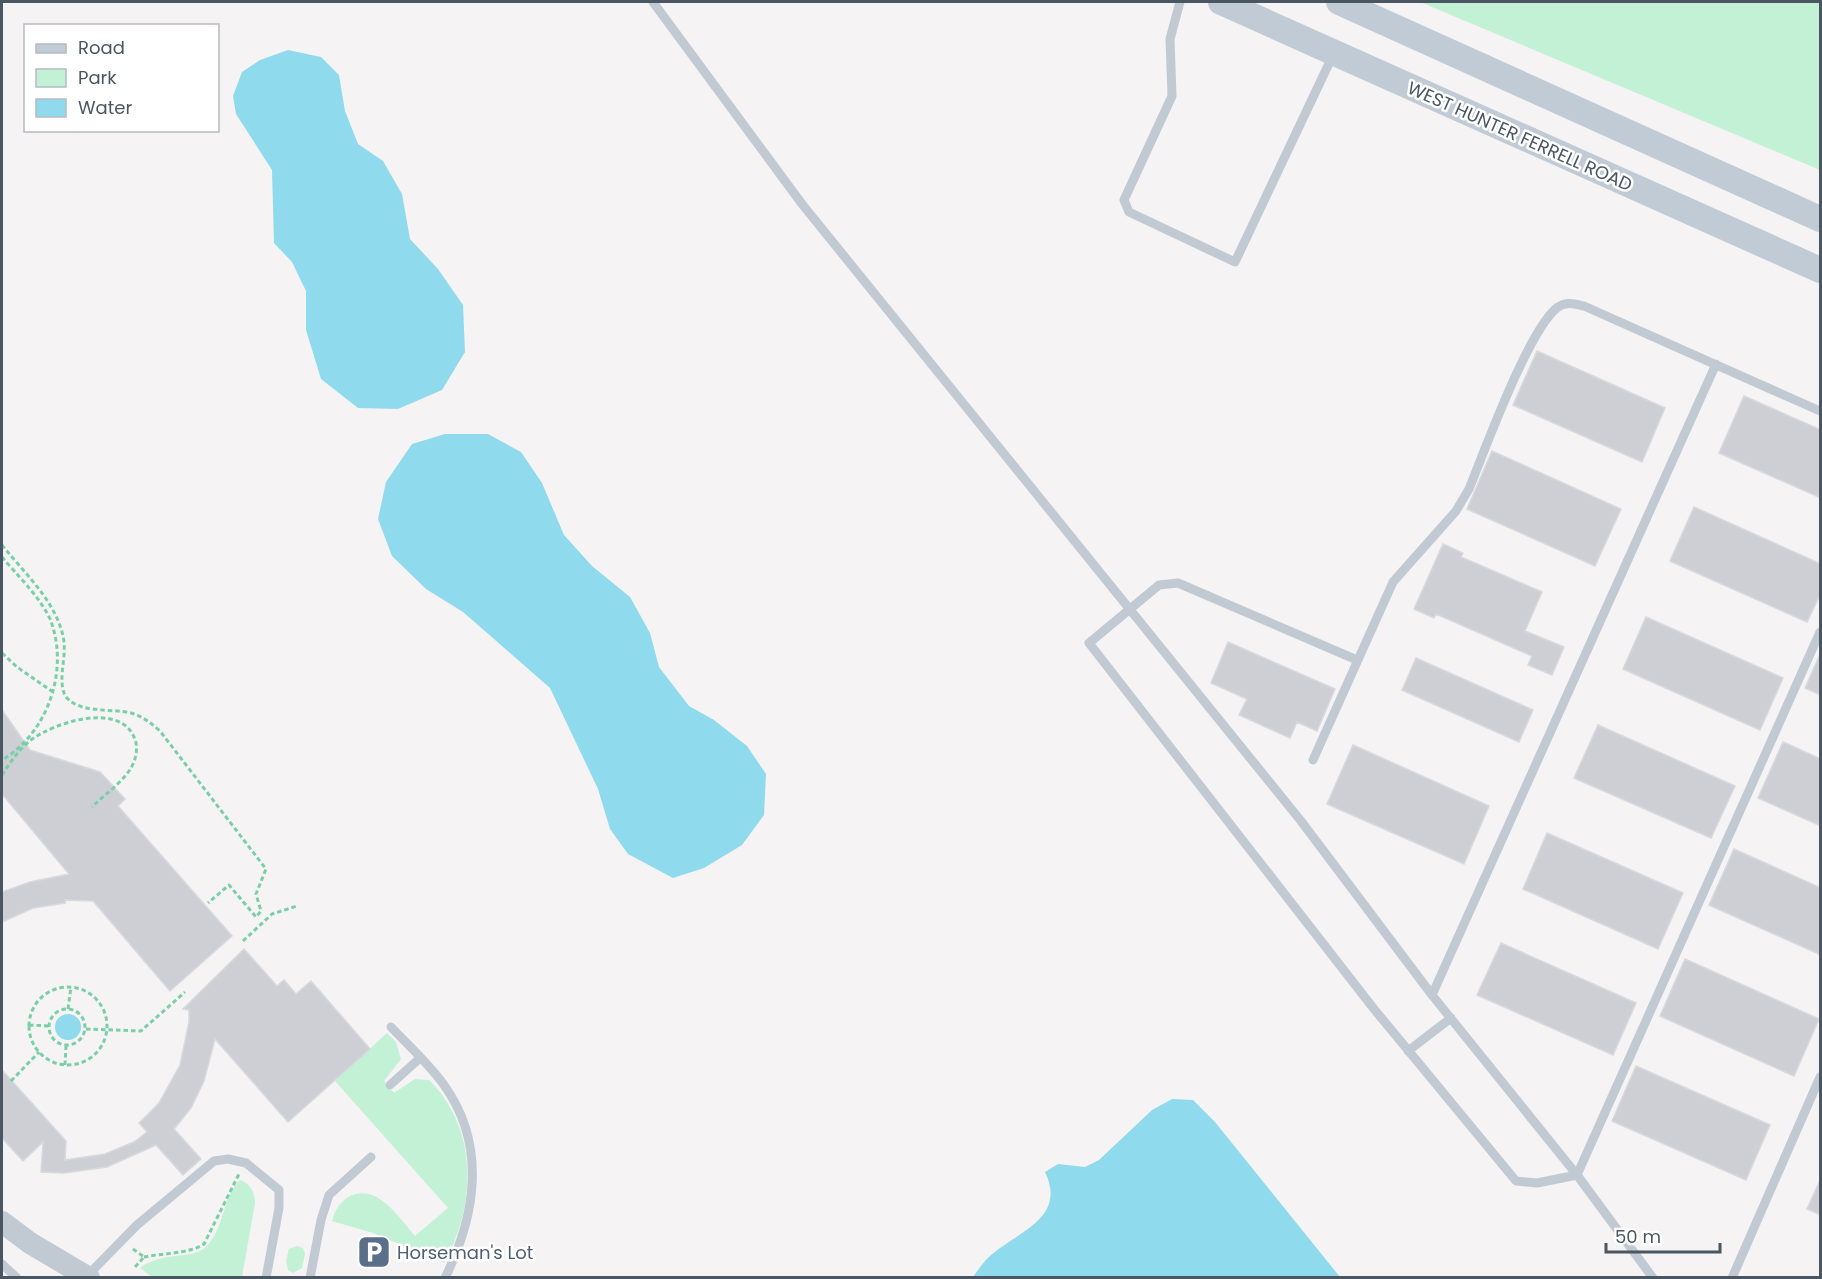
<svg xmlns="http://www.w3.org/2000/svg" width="1822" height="1279" viewBox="0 0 1822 1279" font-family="Poppins,sans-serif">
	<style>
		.green { fill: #c3f1d5 }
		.water { fill: #90daee }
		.building { fill: #cdcfd5; stroke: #d7d9de; stroke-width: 1.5 }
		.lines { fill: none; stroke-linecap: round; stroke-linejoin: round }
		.path { stroke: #7ad0a6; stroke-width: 3; stroke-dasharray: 4.5 3; stroke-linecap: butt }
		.service { stroke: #c1cad2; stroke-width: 9 }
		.tertiary { stroke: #c1cad2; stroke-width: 22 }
		.secondary { stroke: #c1cbd6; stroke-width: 26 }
		.labels { text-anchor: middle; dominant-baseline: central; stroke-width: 5; stroke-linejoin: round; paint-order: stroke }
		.street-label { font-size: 18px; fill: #4a5661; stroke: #fff }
		.service-label { font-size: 18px; fill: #4e5e75; stroke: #fff; text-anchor: start }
	</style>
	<rect width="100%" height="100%" fill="#f5f3f3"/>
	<path class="green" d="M 1420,2 L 1820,2 L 1820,170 Z
		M 387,1033 L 396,1042 L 401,1059 L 384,1081 L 394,1093 L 415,1079 L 429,1080 C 479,1129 476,1206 444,1263 L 373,1233 L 332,1221 C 335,1211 338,1204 347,1198 C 376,1180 399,1218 415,1236 L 448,1208 L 335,1081 Z
		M 240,1180 C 250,1183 255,1193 255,1203 L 242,1277 L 152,1277 L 140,1268 C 162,1251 191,1260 206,1247 C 224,1229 223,1196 240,1180 Z
		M 297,1246 L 303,1248 L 305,1254 L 302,1268 L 293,1273 L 288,1270 L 286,1261 L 289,1249 Z"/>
	<path class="water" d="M 288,50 L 321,57 L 339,75 L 345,111 L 358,144 L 383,161 L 402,194 L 410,239 L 438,269 L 463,305 L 465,352 L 442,390 L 398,409 L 358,408 L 321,379 L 306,330 L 306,291 L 292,262 L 274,243 L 272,170 L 236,114 L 233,96 L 242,72 L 260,60 Z
		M 445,434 L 488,434 L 521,452 L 542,483 L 564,535 L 592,566 L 630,597 L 650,633 L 659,667 L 689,706 L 714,720 L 747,746 L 766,774 L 764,815 L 742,845 L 704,868 L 673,878 L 628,854 L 610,829 L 598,789 L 550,688 L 463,612 L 426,589 L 392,556 L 378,519 L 386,482 L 412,444 Z
		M55 1027a13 13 0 1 1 26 0a13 13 0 1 1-26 0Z
		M 1172,1099 L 1193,1100 L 1215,1122 L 1340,1277 L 973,1277 C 978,1270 984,1261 991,1255 C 1019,1231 1067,1218 1045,1172 L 1058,1164 L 1085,1167 L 1099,1160 L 1152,1110 Z"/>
	<path class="building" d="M 1537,351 L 1665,408 L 1642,462 L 1513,405 Z
		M 1744,396 L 1821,430 L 1821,498 L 1719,453 Z
		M 1492,451 L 1621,509 L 1595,566 L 1467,509 Z
		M 1694,507 L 1821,564 L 1821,593 L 1807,622 L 1670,561 Z
		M 1443,544 L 1463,553 L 1461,557 L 1542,592 L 1525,631 L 1564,647 L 1552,675 L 1528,665 L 1532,656 L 1436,614 L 1434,618 L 1414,609 Z
		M 1646,617 L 1783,678 L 1760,730 L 1623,669 Z
		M 1228,642 L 1335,689 L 1317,731 L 1297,722 L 1290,738 L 1239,715 L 1247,699 L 1211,683 Z
		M 1821,652 L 1821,695 L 1805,688 Z
		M 1416,658 L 1533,710 L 1519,742 L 1402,690 Z
		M 2,710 L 30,750 L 100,772 L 125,799 L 118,806 L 232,936 L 170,991 L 93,901 L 65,900 L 65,903 L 33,908 L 2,922 L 2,892 L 30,882 L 69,874 L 2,794 Z
		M 1598,725 L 1735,786 L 1711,838 L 1574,778 Z
		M 1783,742 L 1821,759 L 1821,826 L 1758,798 Z
		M 1353,745 L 1489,806 L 1464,864 L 1327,804 Z
		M 1547,833 L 1683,893 L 1658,949 L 1523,889 Z
		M 1734,849 L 1821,888 L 1821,955 L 1709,905 Z
		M 1501,943 L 1636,1003 L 1613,1055 L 1477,995 Z
		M 244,949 L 277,986 L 284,980 L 296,994 L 311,981 L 370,1049 L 288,1122 L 215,1039 L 204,1081 L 191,1108 L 174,1129 L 201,1159 L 183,1175 L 156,1145 L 107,1167 L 64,1173 L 41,1172 L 43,1142 L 23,1161 L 2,1138 L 2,1070 L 66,1141 L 65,1160 L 105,1154 L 134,1142 L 147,1132 L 139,1123 L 159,1103 L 180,1065 L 189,1022 L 189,1010 L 183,1009 Z
		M 1685,959 L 1819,1019 L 1794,1076 L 1660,1016 Z
		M 1636,1066 L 1770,1125 L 1746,1180 L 1612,1121 Z
		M 1821,1178 L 1821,1215 L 1807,1209 Z"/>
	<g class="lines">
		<path class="path" d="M 2,545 C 25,574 59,604 64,642 C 66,660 57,682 66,697 C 81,714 110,708 131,713 C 142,716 151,723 160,731 L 266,869 L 256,894 L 261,911 L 256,917 L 229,885 L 208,903
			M 2,557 C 17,575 40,597 50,619 C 70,669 48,733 2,760
			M 2,653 L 17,667 L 53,692
			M 2,775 C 10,763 19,749 31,740 C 55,722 119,702 134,737 C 138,745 137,755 133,764 C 126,780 105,794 92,807
			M 243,941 L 272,914 L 297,906
			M29 1026a39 39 0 1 1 78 0a39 39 0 1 1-78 0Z
			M49 1027a18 18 0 1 1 36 0a18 18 0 1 1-36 0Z
			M 68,1009 L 71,987
			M 29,1025 L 49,1026
			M 86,1029 L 141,1031 L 185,992
			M 65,1065 L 66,1046
			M 11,1081 L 39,1052
			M 133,1249 L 144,1257 L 135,1267
			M 144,1257 C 163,1253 189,1254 204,1244 L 239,1174"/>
		<path class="service" d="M 653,2 L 802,204 L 1301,821 L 1432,995 L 1577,1175 L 1653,1278
			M 1180,2 L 1170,39 L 1172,96 L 1124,200 L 1129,212 L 1235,262 L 1333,55
			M 1357,660 L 1178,583 L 1159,585 L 1089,643 L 1374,1009 L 1516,1181 L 1537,1183 L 1577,1175 L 1820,632
			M 1313,760 L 1393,582 L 1456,511 L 1469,489 C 1485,450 1529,328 1558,307 C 1567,301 1575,304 1584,306 L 1820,411
			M 1432,995 L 1716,364
			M 391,1027 C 409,1046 429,1064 444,1085 C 487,1145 476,1215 445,1278
			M 1408,1051 L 1451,1018
			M 390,1085 L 420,1058
			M 2,1264 L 17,1278
			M 87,1276 L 137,1225 L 214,1161 L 228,1159 L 246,1163 L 279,1190 L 279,1208 L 266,1278
			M 310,1278 L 321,1220 L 329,1195 L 371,1157
			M 1732,1278 L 1820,1077"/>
		<path class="tertiary" d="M 2,1222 L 30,1243 L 89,1278"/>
		<path class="secondary" d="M 1221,2 L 1820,270
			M 1339,2 L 1820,219"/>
	</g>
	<defs>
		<symbol id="parking-square" viewBox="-11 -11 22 22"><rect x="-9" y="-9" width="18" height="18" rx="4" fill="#5c6f8a" stroke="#fff"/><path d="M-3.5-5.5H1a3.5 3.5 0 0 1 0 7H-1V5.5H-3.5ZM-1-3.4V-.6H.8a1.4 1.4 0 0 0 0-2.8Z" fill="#fff"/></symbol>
	</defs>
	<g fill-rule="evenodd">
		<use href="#parking-square" x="355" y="1233" width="38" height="38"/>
	</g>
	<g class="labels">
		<g class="street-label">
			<text transform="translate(1520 136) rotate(24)">WEST HUNTER FERRELL ROAD</text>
		</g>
		<g class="service-label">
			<text x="397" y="1252">Horseman's Lot</text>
		</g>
	</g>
	<rect width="1822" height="1279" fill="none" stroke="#4a5661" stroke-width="6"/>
	<rect x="24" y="24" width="195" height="108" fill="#ffffff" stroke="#b7bbc0" stroke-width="1.5"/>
	<rect x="36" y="44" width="30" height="9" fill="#c1cbd6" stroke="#b7bbc0" stroke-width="1.5"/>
	<text x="78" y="54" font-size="18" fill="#4a5661">Road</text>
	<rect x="36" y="69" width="30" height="18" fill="#c3f1d5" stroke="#b7bbc0" stroke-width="1.5"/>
	<text x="78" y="84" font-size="18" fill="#4a5661">Park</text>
	<rect x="36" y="99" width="30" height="18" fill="#90daee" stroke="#b7bbc0" stroke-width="1.5"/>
	<text x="78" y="114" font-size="18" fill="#4a5661">Water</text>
	<path d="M1606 1243v9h114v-9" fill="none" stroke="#4a5661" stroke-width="3"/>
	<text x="1615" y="1243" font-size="18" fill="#4a5661" stroke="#ffffff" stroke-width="4.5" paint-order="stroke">50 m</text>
</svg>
